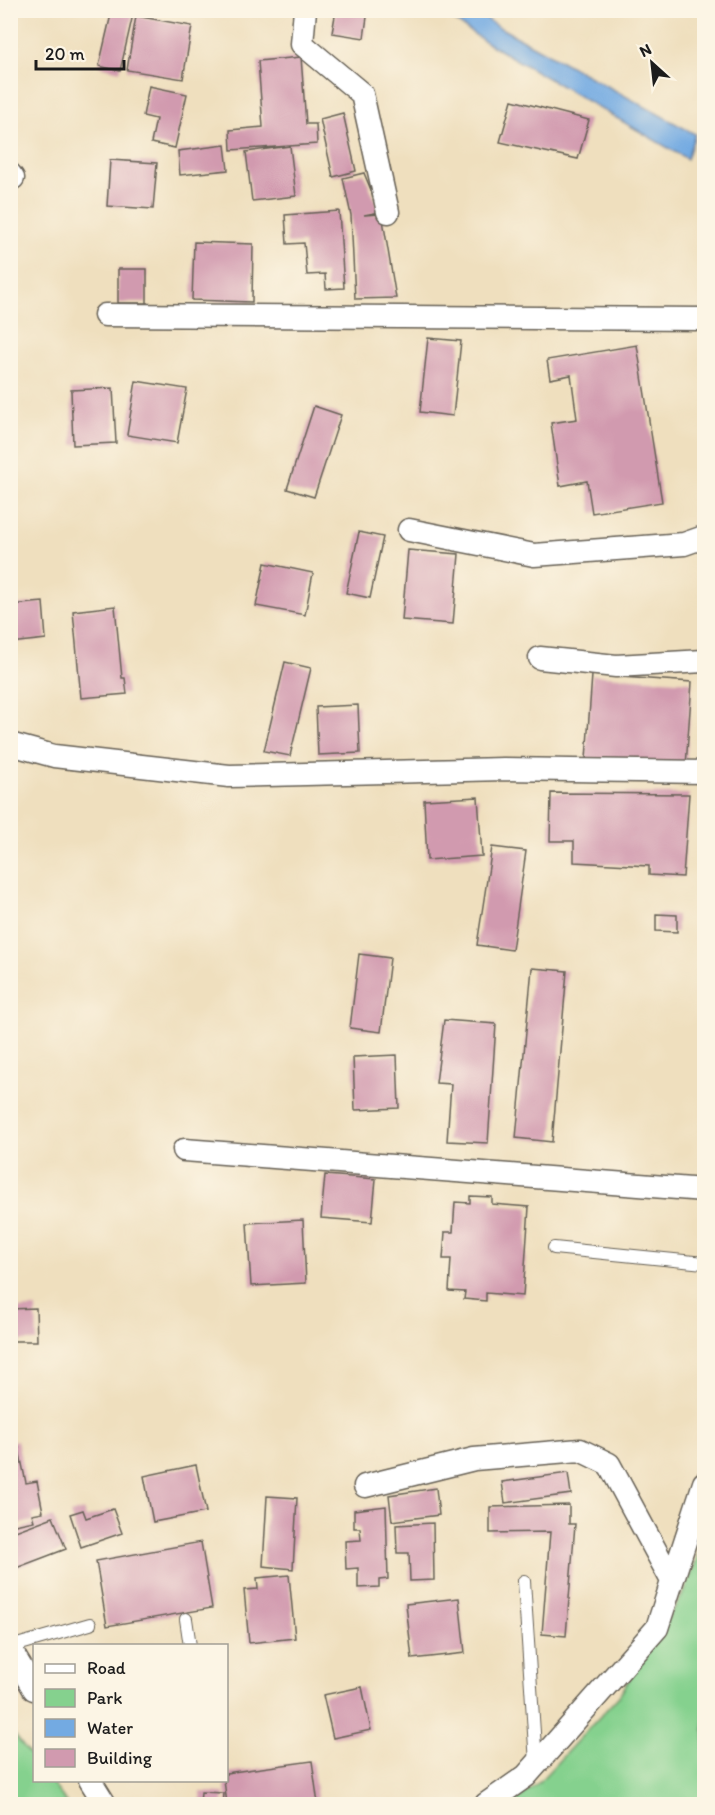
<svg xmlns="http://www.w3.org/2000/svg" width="715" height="1815" viewBox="0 0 715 1815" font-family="Itim,sans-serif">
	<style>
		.green { fill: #85d18e; stroke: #507655; stroke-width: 1.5 }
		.water { fill: #73aae2; stroke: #48637f; stroke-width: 1.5 }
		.building { fill: #d19aaf }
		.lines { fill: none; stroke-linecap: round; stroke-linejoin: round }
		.lane-casing { stroke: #666055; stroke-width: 14 }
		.street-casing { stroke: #666055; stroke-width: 25 }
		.lane { stroke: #fff; stroke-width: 12 }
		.street { stroke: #fff; stroke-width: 22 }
	</style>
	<rect width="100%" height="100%" fill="#fcf5e5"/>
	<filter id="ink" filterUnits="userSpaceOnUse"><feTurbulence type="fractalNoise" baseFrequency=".0167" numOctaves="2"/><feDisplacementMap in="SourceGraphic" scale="12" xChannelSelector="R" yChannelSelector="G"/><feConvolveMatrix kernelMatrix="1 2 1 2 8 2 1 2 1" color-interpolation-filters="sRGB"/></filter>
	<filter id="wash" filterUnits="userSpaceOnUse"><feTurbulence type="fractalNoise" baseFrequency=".008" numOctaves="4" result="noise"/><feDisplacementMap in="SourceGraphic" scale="24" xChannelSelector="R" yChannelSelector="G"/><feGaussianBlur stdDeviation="1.35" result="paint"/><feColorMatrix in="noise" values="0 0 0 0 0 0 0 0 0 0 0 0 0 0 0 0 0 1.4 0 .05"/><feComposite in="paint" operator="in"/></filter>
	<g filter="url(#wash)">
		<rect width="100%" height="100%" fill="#efdfbe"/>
		<path class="green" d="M 704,1539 L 704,1804 L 512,1804 L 538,1783 L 619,1696 L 685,1591 Z
			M 11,1730 L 34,1761 L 34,1780 L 50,1781 L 68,1804 L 11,1804 Z"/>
		<path class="water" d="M 440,11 L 475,11 L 497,26 L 695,134 L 687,159 L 489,44 Z"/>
		<g id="blocks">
			<path class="building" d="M 10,10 L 14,10 L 13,41 L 10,41 Z
				M 112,10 L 134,10 L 120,71 L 99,66 Z
				M 336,10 L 368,10 L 364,38 L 332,33 Z
				M 136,16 L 192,26 L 183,79 L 127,70 Z
				M 301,57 L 306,124 L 316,124 L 317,144 L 231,150 L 230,130 L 263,127 L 258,61 Z
				M 149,86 L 187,94 L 175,148 L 151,143 L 156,119 L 143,116 Z
				M 512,100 L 589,120 L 578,159 L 500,142 Z
				M 343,113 L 356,171 L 333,177 L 320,119 Z
				M 225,145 L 228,170 L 180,175 L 178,151 Z
				M 290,146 L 296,196 L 252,201 L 246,152 Z
				M 110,160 L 157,163 L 153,209 L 107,206 Z
				M 364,173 L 380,212 L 364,215 L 382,214 L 396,298 L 355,299 L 351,215 L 343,178 Z
				M 339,211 L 344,288 L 326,289 L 325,274 L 307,275 L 304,243 L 287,244 L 285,215 Z
				M 194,242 L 253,244 L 252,302 L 192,300 Z
				M 118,269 L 147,269 L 147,303 L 118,303 Z
				M 428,338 L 461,341 L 453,416 L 420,412 Z
				M 637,345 L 662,502 L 592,513 L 587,481 L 560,486 L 551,423 L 577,419 L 571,375 L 550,379 L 547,360 Z
				M 136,381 L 187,389 L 177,443 L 127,435 Z
				M 113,388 L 116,443 L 73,445 L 71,390 Z
				M 314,406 L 341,415 L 314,497 L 287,489 Z
				M 359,532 L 383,537 L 370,598 L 346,593 Z
				M 408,550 L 459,554 L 453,624 L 402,620 Z
				M 265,563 L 313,573 L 305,615 L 256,606 Z
				M 43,602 L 46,639 L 10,643 L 10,605 Z
				M 115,606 L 122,678 L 125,678 L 127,694 L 81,698 L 73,611 Z
				M 285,662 L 311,668 L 290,756 L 264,751 Z
				M 592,675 L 692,682 L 686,766 L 586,759 Z
				M 358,705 L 360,753 L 318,755 L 316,707 Z
				M 551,793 L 689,794 L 683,877 L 649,875 L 649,866 L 574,862 L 574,841 L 550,841 Z
				M 478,797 L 482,856 L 427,860 L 424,800 Z
				M 492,847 L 526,851 L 512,950 L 477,945 Z
				M 656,914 L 677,915 L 677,932 L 656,931 Z
				M 359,954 L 390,958 L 381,1032 L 350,1028 Z
				M 532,968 L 567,971 L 552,1142 L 516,1138 Z
				M 444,1020 L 496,1024 L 488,1143 L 447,1141 L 451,1084 L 436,1083 Z
				M 397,1055 L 399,1108 L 355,1110 L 353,1057 Z
				M 325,1175 L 376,1179 L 372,1222 L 321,1218 Z
				M 470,1196 L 492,1197 L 492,1204 L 529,1207 L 523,1296 L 486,1293 L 486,1301 L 464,1299 L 465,1292 L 449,1291 L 451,1259 L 443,1259 L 445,1232 L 453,1232 L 455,1202 L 470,1203 Z
				M 303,1220 L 306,1283 L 251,1286 L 247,1223 Z
				M 36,1308 L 37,1341 L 10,1341 L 10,1309 Z
				M 17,1440 L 26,1483 L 37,1481 L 43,1512 L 32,1514 L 34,1521 L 10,1526 L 10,1442 Z
				M 196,1465 L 206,1512 L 153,1522 L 144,1476 Z
				M 568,1473 L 571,1494 L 505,1503 L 502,1482 Z
				M 436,1488 L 439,1515 L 392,1521 L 389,1495 Z
				M 267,1496 L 297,1498 L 293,1569 L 263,1566 Z
				M 569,1505 L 569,1524 L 575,1524 L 566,1636 L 542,1634 L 550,1532 L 490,1533 L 490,1507 Z
				M 386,1506 L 388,1579 L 379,1580 L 379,1587 L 358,1588 L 358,1568 L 346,1569 L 345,1541 L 361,1540 L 360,1528 L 354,1528 L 354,1510 Z
				M 113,1509 L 122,1533 L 81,1547 L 70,1514 L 83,1510 L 86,1518 Z
				M 53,1517 L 66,1549 L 11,1570 L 10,1533 Z
				M 433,1523 L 434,1580 L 410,1581 L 409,1553 L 397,1553 L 396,1525 Z
				M 201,1542 L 212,1608 L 107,1626 L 96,1561 Z
				M 289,1575 L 295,1638 L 249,1643 L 244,1590 L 258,1589 L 257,1578 Z
				M 459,1598 L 465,1653 L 412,1659 L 406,1604 Z
				M 362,1687 L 371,1730 L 333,1738 L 323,1695 Z
				M 312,1761 L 318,1804 L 227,1804 L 224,1780 L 226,1780 L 226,1773 Z
				M 201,1792 L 224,1793 L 223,1804 L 200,1804 Z"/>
		</g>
	</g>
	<g filter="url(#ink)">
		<use href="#blocks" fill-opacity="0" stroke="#666055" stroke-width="1.5"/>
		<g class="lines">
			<defs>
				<path id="lane" d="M 554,1248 L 704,1263
					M 524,1581 L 536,1763
					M 186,1619 L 190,1646
					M 10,1647 L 90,1624"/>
				<path id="street" d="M 305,10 L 302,44 L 362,94 L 388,212
					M 10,174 L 13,178
					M 105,315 L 704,319
					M 409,530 L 534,555 L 684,544 L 704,537
					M 540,658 L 616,666 L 704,661
					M 10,744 L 54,756 L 229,776 L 504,769 L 704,772
					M 184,1150 L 704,1190
					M 365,1486 L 474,1459 L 580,1450 L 609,1464 L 672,1581
					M 10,1649 L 34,1689
					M 90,1780 L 105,1804
					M 486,1804 L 526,1776 L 657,1628 L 704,1483"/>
			</defs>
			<use href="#lane" class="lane-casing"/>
			<use href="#street" class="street-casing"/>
			<use href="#lane" class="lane"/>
			<use href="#street" class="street"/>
		</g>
	</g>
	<rect width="715" height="1815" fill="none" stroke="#fcf5e5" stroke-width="36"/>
	<rect x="33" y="1644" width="195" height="138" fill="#fcf5e5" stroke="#a29e95" stroke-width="1.5"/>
	<rect x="45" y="1664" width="30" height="9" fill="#ffffff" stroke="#a29e95" stroke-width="1.5"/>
	<text x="87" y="1674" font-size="18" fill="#1c1c1c">Road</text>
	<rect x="45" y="1689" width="30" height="18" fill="#85d18e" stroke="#a29e95" stroke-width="1.5"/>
	<text x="87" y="1704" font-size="18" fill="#1c1c1c">Park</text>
	<rect x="45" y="1719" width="30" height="18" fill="#73aae2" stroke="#a29e95" stroke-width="1.5"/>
	<text x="87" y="1734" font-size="18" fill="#1c1c1c">Water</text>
	<rect x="45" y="1749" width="30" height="18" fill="#d19aaf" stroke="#a29e95" stroke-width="1.5"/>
	<text x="87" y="1764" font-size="18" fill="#1c1c1c">Building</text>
	<g transform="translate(652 63) rotate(333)" stroke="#fcf5e5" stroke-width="4.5" paint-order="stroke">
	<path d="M0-4.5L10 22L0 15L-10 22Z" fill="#1c1c1c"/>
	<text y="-9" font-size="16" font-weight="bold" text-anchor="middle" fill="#1c1c1c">N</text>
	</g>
	<path d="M36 60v9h88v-9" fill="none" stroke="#1c1c1c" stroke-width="3"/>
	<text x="45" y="60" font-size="18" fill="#1c1c1c" stroke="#fcf5e5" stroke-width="4.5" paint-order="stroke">20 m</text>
</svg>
